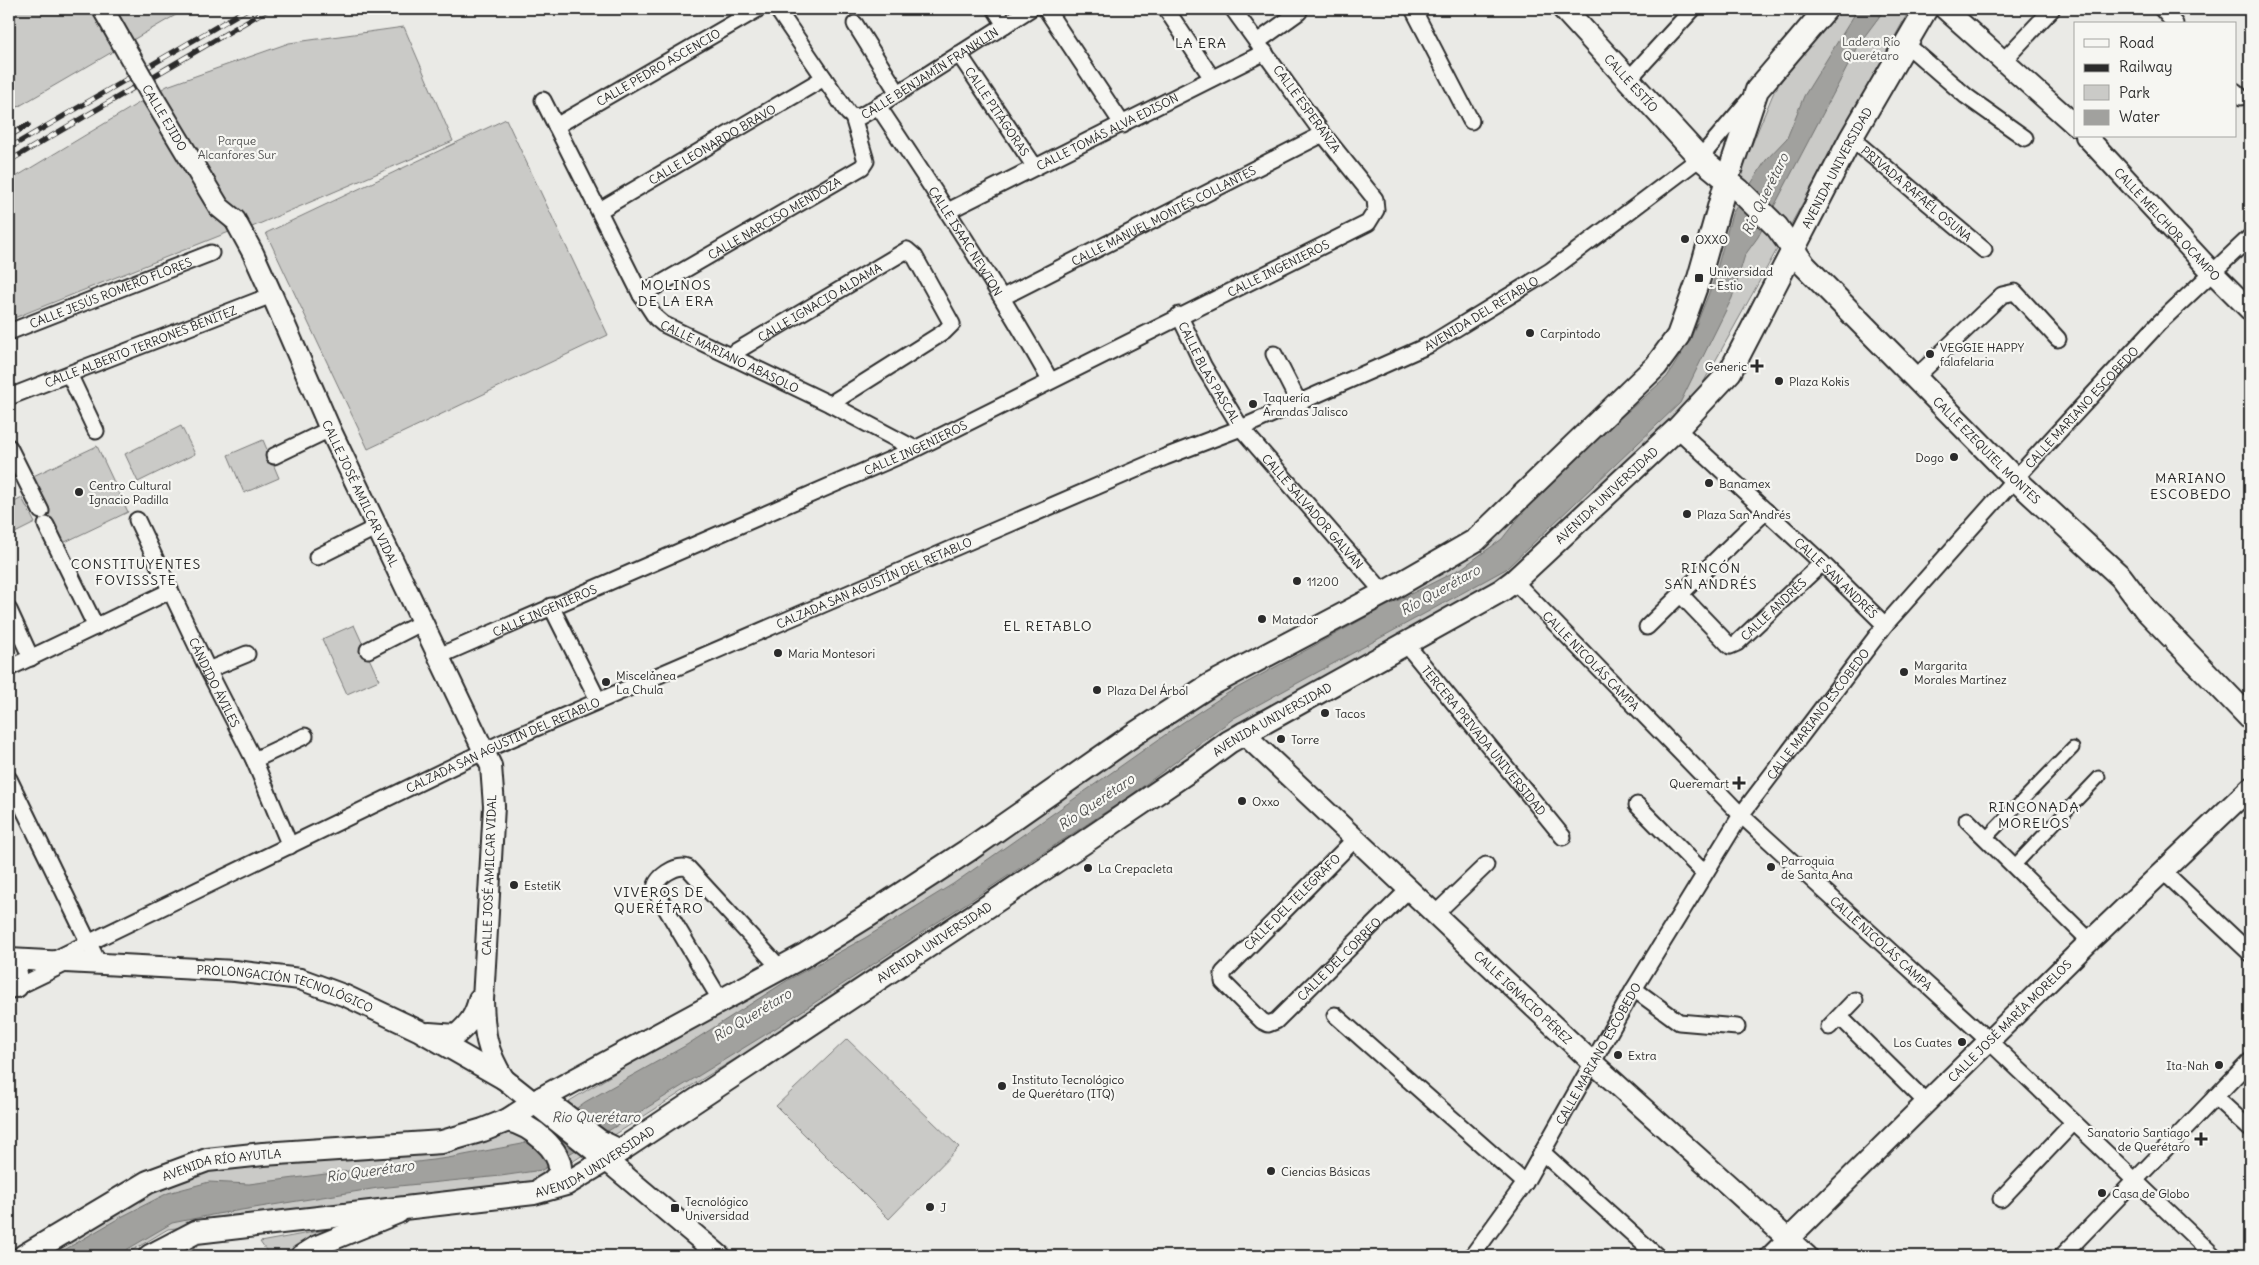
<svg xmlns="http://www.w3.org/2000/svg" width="2259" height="1265" viewBox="0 0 2259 1265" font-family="Delius,sans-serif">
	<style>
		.green { fill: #cacac7; stroke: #7a7a79 }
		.water { fill: #a1a19e; stroke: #727270 }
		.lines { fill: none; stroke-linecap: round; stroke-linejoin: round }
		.pedestrian-casing { stroke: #2b2b2b; stroke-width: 15 }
		.minor-casing { stroke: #2b2b2b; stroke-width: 19 }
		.tertiary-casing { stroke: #2b2b2b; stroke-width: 24 }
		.secondary-casing { stroke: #2b2b2b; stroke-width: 26 }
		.pedestrian { stroke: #f6f6f2; stroke-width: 11 }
		.minor { stroke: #f6f6f2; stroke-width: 15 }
		.tertiary { stroke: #f6f6f2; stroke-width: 20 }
		.secondary { stroke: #f6f6f2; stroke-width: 22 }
		.rail-casing { stroke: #2b2b2b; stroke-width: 5.5 }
		.rail { stroke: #f6f6f2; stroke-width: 4; stroke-dasharray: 11; stroke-linecap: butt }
		.tertiary-bridge-casing { stroke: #2b2b2b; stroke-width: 24; stroke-linecap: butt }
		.tertiary-bridge { stroke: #f6f6f2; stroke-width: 20 }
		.poi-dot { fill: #2b2b2b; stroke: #f6f6f2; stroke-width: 2 }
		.labels { text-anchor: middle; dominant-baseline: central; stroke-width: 4.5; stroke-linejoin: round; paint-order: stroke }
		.park-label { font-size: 12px; fill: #535352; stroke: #f6f6f2 }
		.street-label { font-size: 12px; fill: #2b2b2b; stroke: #f6f6f2 }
		.poi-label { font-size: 12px; fill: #2b2b2b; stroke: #f6f6f2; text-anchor: start }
		.neighbourhood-label { font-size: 14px; letter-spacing: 1px; fill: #2b2b2b; stroke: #f6f6f2 }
		.water-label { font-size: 14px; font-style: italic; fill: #545453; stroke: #f6f6f2 }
	</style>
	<rect width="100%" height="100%" fill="#eaeae6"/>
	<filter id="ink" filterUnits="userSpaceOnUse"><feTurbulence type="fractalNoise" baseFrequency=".02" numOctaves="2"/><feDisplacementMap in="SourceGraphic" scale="10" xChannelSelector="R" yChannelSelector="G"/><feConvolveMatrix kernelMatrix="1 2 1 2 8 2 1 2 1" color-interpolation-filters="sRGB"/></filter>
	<g filter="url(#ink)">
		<path class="green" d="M 9,9 L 186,9 L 9,112 Z
			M 1832,9 L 1910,9 L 1697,394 L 1500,582 L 1233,725 L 1184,765 L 832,1000 L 699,1081 L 539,1183 L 168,1229 L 123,1256 L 26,1256 L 204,1164 L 530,1125 L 666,1042 L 871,925 L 1052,807 L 1230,682 L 1482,545 L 1685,342 L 1700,311 L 1743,166 L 1773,94 L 1801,50 Z
			M 404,27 L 453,141 L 252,227 L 239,228 L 9,320 L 9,181 L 167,86 L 289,43 Z
			M 506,119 L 608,335 L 368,449 L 266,233 Z
			M 181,426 L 195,454 L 138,482 L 125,454 Z
			M 263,440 L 279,478 L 244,493 L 228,455 Z
			M 97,446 L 128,512 L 61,544 L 29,478 Z
			M 22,498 L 35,523 L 9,536 L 9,505 Z
			M 354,625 L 379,680 L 347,694 L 322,639 Z
			M 847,1039 L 959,1147 L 889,1219 L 776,1106 Z
			M 347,1226 L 293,1256 L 270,1256 L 260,1242 Z"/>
		<path class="water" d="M 1858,9 L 1885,9 L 1861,41 L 1758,237 L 1745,255 L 1732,298 L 1680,403 L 1506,569 L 1234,718 L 1130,796 L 776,1028 L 640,1112 L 542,1170 L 501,1176 L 378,1188 L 217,1214 L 172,1223 L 116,1256 L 54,1256 L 121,1217 L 168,1193 L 209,1182 L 249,1184 L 448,1158 L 522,1144 L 558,1122 L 585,1102 L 685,1046 L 788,980 L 865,938 L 953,884 L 1182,723 L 1228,693 L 1381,609 L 1462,568 L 1502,539 L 1533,499 L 1567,465 L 1667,377 L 1691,338 L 1713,283 L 1732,214 L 1766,160 L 1787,138 L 1804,96 Z"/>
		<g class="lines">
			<defs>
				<path id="pedestrian" d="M 1986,838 L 2073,748
					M 2014,866 L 2099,777"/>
				<g id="minor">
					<path d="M 777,9 L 848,113 L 853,117"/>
					<path d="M 995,9 L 1005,25"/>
					<path d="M 1046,9 L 1123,125"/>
					<path d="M 1166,9 L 1212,78"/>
					<path d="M 1413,9 L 1471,121"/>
					<path d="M 2162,9 L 2175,24"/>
					<path d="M 855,24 L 898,93"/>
					<path d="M 1257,42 L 1299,12"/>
					<path d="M 1905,43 L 1966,96 L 2025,138"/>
					<path id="s1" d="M 959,54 L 1035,167"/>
					<path d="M 2004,60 L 2052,9"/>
					<path d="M 1628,80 L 1693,9"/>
					<path d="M 2235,91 L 2241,97"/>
					<path id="s2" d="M 543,100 L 641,295 L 656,318 L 663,324 L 830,404 L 915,449"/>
					<path id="s3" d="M 878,106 C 938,196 997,286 1050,380"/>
					<path id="s4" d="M 853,117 L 861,116 L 878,106 L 1030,9"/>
					<path id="s5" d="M 556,126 L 758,9"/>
					<path id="s6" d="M 1851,138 L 1984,250"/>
					<path id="s7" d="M 600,210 L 824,78"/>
					<path id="s8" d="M 948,211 L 1265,52"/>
					<path id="s9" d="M 641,295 L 862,167 L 866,161 L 853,117"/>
					<path id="s10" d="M 1003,297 L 1323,134"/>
					<path id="s11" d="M 1179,315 L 1204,367 L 1241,428 L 1384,593"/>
					<path id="s12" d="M 9,332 L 211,253"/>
					<path d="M 1274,354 L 1299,403"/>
					<path id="s13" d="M 730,355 L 907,250 L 915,257 L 952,324 L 944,332 L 830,404"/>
					<path d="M 69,374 L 96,431"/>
					<path d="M 1915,378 L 2002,295 L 2015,292 L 2058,339"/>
					<path id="s14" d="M 9,397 L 272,295"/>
					<path id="s15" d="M 1677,429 L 1822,563 L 1885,625"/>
					<path d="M 9,447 L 41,511"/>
					<path d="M 274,456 L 330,429"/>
					<path id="s16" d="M 137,520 L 208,670 L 254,760 L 290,846"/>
					<path d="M 46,525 L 96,627"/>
					<path d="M 317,557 L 377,527"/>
					<path id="s17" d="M 1514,581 L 1741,815 L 1989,1041 L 2214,1256"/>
					<path id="s18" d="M 1681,595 L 1730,646 L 1737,643 L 1822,563"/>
					<path d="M 551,606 L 598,700"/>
					<path d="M 9,610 L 31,658"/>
					<path d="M 1647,627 L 1766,511"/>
					<path id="s19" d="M 1406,644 L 1563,837"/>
					<path d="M 368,650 L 423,622"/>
					<path id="s20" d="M 439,656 L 915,449 L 1368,223 L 1376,210 L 1375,199 L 1323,134 L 1233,9"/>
					<path d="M 9,668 L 170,591"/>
					<path d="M 208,670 L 247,654"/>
					<path d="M 254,760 L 305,736"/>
					<path d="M 9,779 L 98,962"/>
					<path d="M 1637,805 L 1704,873"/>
					<path d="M 1967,820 L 2090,941"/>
					<path id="s21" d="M 1355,839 L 1223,973 L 1223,982 L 1262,1021 L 1268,1024 L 1276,1021 L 1408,890"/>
					<path d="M 2163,871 L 2250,953"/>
					<path d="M 1435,914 L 1486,865"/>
					<path id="s22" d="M 51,961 L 499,744 L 1165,457 L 1241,428 L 1429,345 L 1550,271 L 1700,158 L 1750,99"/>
					<path d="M 1634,989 L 1679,1022 L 1737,1027"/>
					<path d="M 9,991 L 67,963"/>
					<path d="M 721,1001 L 655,890 C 655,877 676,864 688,868 L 781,969"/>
					<path d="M 1335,1015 L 1525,1183"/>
					<path d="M 1840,1017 L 1927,1103"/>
					<path d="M 1829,1027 L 1855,1000"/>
					<path d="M 2215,1097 L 2250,1129"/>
					<path d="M 1542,1152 L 1657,1256"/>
					<path d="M 2001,1199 L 2073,1123"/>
					<path id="s23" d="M 1472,1256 L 1525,1183 L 1634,989 L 1741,815 L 1885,625 L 2012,482 L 2159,323 L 2250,237"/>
					<path d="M 2062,1256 L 2250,1061"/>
				</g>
				<g id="tertiary">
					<path d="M 1945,9 L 2075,125"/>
					<path id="s24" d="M 2086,136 L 2212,272 L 2250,310"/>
					<path id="s25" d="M 235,220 L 253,253 L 272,295 L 330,429 L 491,766 L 494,806 L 483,1000 C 484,1032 486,1051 504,1079"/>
					<path id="s26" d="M 1243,733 L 1592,1062 L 1807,1256"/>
					<path id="s27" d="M 9,959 L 235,971 L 300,979 L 346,996 L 420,1031 L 504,1079 L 606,1160 L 720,1256"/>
					<path d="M 9,960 L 17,973 L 17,987"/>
					<path d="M 429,1033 L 456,1035 C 469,1024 475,1016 479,999"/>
					<path d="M 301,1256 L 317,1246 L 398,1213"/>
					<path id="s28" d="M 1771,1256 L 2090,941 L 2250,788"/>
				</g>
				<g id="secondary">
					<path id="s29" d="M 1564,9 L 1700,158 L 1739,190 L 1777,227 L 1805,266 L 2015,479 L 2121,577 L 2145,609 L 2250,718"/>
					<path d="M 542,1098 L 599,1141 L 620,1151"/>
					<path d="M 508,1120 C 530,1125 563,1149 560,1174 L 551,1183 L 541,1189"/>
					<path id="s30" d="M 24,1256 L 148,1182 L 207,1160 L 263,1154 L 442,1142 L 483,1130 L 508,1120 L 542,1098 L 803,956 L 866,917 L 970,849 L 1136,733 L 1210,685 L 1384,593 L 1476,540 L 1656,366 L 1678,336 L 1699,278 L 1727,179 L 1757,90 L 1826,9"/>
					<path id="s31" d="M 150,1256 L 196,1232 L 534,1193 L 566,1184 L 606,1160 L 1083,843 L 1195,767 L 1229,742 L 1502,590 L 1514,581 L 1677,429 L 1730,372 L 1851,138 L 1926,9"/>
				</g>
			</defs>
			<use href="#pedestrian" class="pedestrian-casing"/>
			<use href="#minor" class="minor-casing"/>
			<use href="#tertiary" class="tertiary-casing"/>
			<use href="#secondary" class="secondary-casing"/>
			<use href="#pedestrian" class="pedestrian"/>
			<use href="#minor" class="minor"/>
			<use href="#tertiary" class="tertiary"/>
			<use href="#secondary" class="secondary"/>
			<defs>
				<path id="rail" d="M 9,136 L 28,125
					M 9,148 L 247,9
					M 9,161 L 268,9"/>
			</defs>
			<use href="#rail" class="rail-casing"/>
			<use href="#rail" class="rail"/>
			<defs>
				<g id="tertiary-bridge">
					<path id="s32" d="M 103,9 L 151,94 L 219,207 L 235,220"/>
				</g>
			</defs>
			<use href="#tertiary-bridge" class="tertiary-bridge-casing"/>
			<use href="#tertiary-bridge" class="tertiary-bridge"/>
		</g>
	</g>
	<g class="poi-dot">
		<circle cx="1685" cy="239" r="5"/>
		<rect x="1694" y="273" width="10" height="10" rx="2.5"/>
		<circle cx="1530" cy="333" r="5"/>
		<circle cx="1930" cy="354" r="5"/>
		<path d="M1754.5 358.5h5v5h5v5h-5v5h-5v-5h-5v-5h5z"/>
		<circle cx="1779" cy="381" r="5"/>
		<circle cx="1253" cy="404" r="5"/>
		<circle cx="1954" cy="457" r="5"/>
		<circle cx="1709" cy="483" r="5"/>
		<circle cx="79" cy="492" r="5"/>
		<circle cx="1687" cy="514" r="5"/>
		<circle cx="1297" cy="581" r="5"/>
		<circle cx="1262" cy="619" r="5"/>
		<circle cx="778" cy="653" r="5"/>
		<circle cx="1904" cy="672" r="5"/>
		<circle cx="606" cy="682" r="5"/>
		<circle cx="1097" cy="690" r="5"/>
		<circle cx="1325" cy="713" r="5"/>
		<circle cx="1281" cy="739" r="5"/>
		<path d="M1736.5 775.5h5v5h5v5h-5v5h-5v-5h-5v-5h5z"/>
		<circle cx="1242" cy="801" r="5"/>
		<circle cx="1771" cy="867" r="5"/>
		<circle cx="1088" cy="868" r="5"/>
		<circle cx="514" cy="885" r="5"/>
		<circle cx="1962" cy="1042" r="5"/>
		<circle cx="1618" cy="1055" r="5"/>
		<circle cx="2219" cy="1065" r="5"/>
		<circle cx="1002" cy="1086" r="5"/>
		<path d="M2198.5 1131.5h5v5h5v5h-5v5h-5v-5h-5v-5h5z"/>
		<circle cx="1271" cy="1171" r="5"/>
		<circle cx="2102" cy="1193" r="5"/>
		<circle cx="930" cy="1207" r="5"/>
		<rect x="670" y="1203" width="10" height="10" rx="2.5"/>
	</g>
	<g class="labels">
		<g class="park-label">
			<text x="1871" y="41">Ladera Río<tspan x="1871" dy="14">Querétaro</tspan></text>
			<text x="237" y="140">Parque<tspan x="237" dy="14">Alcanfores Sur</tspan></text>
		</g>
		<g class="street-label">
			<text stroke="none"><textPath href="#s5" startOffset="118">CALLE PEDRO ASCENCIO</textPath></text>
			<text stroke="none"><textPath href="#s4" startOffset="89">CALLE BENJAMÍN FRANKLIN</textPath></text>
			<text stroke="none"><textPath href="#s29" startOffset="100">CALLE ESTÍO</textPath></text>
			<text transform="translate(1307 109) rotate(54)">CALLE ESPERANZA</text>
			<text stroke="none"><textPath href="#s1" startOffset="69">CALLE PITÁGORAS</textPath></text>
			<text stroke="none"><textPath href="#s32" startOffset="125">CALLE EJIDO</textPath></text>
			<text stroke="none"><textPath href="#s8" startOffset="178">CALLE TOMÁS ALVA EDISON</textPath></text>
			<text stroke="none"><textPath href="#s7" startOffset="130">CALLE LEONARDO BRAVO</textPath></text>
			<text stroke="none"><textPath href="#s31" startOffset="2081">AVENIDA UNIVERSIDAD</textPath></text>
			<text stroke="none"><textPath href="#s6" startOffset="86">PRIVADA RAFAÉL OSUNA</textPath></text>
			<text stroke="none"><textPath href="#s10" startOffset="180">CALLE MANUEL MONTÉS COLLANTES</textPath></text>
			<text stroke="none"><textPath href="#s9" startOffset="154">CALLE NARCISO MENDOZA</textPath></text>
			<text stroke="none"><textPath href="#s24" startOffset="120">CALLE MELCHOR OCAMPO</textPath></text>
			<text stroke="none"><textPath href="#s3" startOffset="161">CALLE ISAAC NEWTON</textPath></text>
			<text stroke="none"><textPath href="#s20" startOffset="925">CALLE INGENIEROS</textPath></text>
			<text stroke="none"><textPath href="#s12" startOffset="109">CALLE JESÚS ROMERO FLORES</textPath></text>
			<text stroke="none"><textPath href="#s13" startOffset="104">CALLE IGNACIO ALDAMA</textPath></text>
			<text stroke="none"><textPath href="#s22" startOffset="1571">AVENIDA DEL RETABLO</textPath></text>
			<text stroke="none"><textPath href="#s14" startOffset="141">CALLE ALBERTO TERRONES BENÍTEZ</textPath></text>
			<text stroke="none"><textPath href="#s2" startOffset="329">CALLE MARIANO ABASOLO</textPath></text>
			<text stroke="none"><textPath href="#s11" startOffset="65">CALLE BLAS PASCAL</textPath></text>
			<text stroke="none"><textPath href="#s23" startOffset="1049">CALLE MARIANO ESCOBEDO</textPath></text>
			<text stroke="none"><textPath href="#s20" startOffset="520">CALLE INGENIEROS</textPath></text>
			<text stroke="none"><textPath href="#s29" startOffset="612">CALLE EZEQUIEL MONTES</textPath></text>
			<text stroke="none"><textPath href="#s25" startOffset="301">CALLE JOSÉ AMILCAR VIDAL</textPath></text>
			<text stroke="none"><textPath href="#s31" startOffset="1676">AVENIDA UNIVERSIDAD</textPath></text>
			<text stroke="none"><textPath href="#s11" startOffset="239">CALLE SALVADOR GALVÁN</textPath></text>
			<text stroke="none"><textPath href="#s15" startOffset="218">CALLE SAN ANDRÉS</textPath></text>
			<text stroke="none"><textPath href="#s22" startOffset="906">CALZADA SAN AGUSTÍN DEL RETABLO</textPath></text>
			<text stroke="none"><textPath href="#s18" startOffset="128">CALLE ANDRÉS</textPath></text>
			<text stroke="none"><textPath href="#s20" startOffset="115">CALLE INGENIEROS</textPath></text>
			<text stroke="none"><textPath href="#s17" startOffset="111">CALLE NICOLÁS CAMPA</textPath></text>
			<text stroke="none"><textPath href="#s16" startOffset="180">CÁNDIDO ÁVILES</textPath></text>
			<text stroke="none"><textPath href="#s23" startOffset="644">CALLE MARIANO ESCOBEDO</textPath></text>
			<text stroke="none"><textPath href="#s31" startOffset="1271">AVENIDA UNIVERSIDAD</textPath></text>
			<text stroke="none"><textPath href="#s19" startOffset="124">TERCERA PRIVADA UNIVERSIDAD</textPath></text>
			<text stroke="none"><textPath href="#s22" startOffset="501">CALZADA SAN AGUSTÍN DEL RETABLO</textPath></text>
			<text transform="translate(489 875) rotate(-88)">CALLE JOSÉ AMILCAR VIDAL</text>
			<text transform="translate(1292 902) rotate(-45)">CALLE DEL TELEGRAFO</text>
			<text stroke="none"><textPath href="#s31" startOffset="866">AVENIDA UNIVERSIDAD</textPath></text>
			<text stroke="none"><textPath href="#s17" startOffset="516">CALLE NICOLÁS CAMPA</textPath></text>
			<text stroke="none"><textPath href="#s21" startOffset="356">CALLE DEL CORREO</textPath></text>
			<text stroke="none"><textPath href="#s27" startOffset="279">PROLONGACIÓN TECNOLÓGICO</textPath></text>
			<text stroke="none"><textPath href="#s26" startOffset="385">CALLE IGNACIO PÉREZ</textPath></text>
			<text stroke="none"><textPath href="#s28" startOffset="335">CALLE JOSÉ MARÍA MORELOS</textPath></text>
			<text stroke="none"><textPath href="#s23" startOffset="239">CALLE MARIANO ESCOBEDO</textPath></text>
			<text stroke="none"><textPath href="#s31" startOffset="461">AVENIDA UNIVERSIDAD</textPath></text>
			<text stroke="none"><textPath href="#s30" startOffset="221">AVENIDA RÍO AYUTLA</textPath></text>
		</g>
		<g class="poi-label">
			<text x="1695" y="239">OXXO</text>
			<text x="1709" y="271">Universidad<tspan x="1709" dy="14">- Estio</tspan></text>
			<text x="1540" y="333">Carpintodo</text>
			<text x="1940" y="347">VEGGIE HAPPY<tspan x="1940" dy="14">falafelaria</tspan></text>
			<text x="1747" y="366" text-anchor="end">Generic</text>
			<text x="1789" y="381">Plaza Kokis</text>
			<text x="1263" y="397">Taquería<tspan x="1263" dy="14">Arandas Jalisco</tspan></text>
			<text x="1944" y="457" text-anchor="end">Dogo</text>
			<text x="1719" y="483">Banamex</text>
			<text x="89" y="485">Centro Cultural<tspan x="89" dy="14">Ignacio Padilla</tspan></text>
			<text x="1697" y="514">Plaza San Andrés</text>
			<text x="1307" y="581">11200</text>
			<text x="1272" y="619">Matador</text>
			<text x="788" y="653">Maria Montesori</text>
			<text x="1914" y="665">Margarita<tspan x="1914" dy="14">Morales Martínez</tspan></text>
			<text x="616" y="675">Miscelánea<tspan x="616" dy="14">La Chula</tspan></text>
			<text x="1107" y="690">Plaza Del Árbol</text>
			<text x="1335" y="713">Tacos</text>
			<text x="1291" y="739">Torre</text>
			<text x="1729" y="783" text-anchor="end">Queremart</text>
			<text x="1252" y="801">Oxxo</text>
			<text x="1781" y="860">Parroquia<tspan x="1781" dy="14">de Santa Ana</tspan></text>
			<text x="1098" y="868">La Crepacleta</text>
			<text x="524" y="885">EstetiK</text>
			<text x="1952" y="1042" text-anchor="end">Los Cuates</text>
			<text x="1628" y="1055">Extra</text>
			<text x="2209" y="1065" text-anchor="end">Ita-Nah</text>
			<text x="1012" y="1079">Instituto Tecnológico<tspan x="1012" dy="14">de Querétaro (ITQ)</tspan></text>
			<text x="2190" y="1132" text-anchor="end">Sanatorio Santiago<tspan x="2190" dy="14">de Querétaro</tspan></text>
			<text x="1281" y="1171">Ciencias Básicas</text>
			<text x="2112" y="1193">Casa de Globo</text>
			<text x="685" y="1201">Tecnológico<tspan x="685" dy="14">Universidad</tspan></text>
			<text x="940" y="1207">J</text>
		</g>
		<g class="neighbourhood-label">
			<text x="1201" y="43">LA ERA</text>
			<text x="676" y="285">MOLINOS<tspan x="676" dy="16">DE LA ERA</tspan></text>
			<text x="2191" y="478">MARIANO<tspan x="2191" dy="16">ESCOBEDO</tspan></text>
			<text x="136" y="564">CONSTITUYENTES<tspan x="136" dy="16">FOVISSSTE</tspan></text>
			<text x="1711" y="568">RINCÓN<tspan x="1711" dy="16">SAN ANDRÉS</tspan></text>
			<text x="1048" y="626">EL RETABLO</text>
			<text x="2034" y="807">RINCONADA<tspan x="2034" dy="16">MORELOS</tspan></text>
			<text x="659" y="892">VIVEROS DE<tspan x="659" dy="16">QUERÉTARO</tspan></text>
		</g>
		<g class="water-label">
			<text transform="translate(1765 194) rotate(-64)">Río Querétaro</text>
			<text transform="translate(1440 590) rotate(-29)">Río Querétaro</text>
			<text transform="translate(1096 802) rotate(-34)">Río Querétaro</text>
			<text transform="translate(752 1015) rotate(-31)">Río Querétaro</text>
			<text x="596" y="1117">Rio Querétaro</text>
			<text transform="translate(370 1171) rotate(-8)">Río Querétaro</text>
		</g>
	</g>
	<rect width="2259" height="1265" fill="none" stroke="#f6f6f2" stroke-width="30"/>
	<rect x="15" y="15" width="2229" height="1235" fill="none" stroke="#2b2b2b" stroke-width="2" filter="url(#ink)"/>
	<rect x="2074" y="22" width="162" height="115" fill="#f6f6f2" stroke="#a5a5a2"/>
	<rect x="2084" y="39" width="25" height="8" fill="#f6f6f2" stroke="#a5a5a2"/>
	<text x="2119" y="48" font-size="15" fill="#2b2b2b">Road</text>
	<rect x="2084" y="64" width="25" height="8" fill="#2b2b2b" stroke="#a5a5a2"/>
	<text x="2119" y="72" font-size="15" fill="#2b2b2b">Railway</text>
	<rect x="2084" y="85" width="25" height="15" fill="#cacac7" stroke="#a5a5a2"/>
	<text x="2119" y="98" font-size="15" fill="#2b2b2b">Park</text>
	<rect x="2084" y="110" width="25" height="15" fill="#a1a19e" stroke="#a5a5a2"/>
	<text x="2119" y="122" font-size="15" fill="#2b2b2b">Water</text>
</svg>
